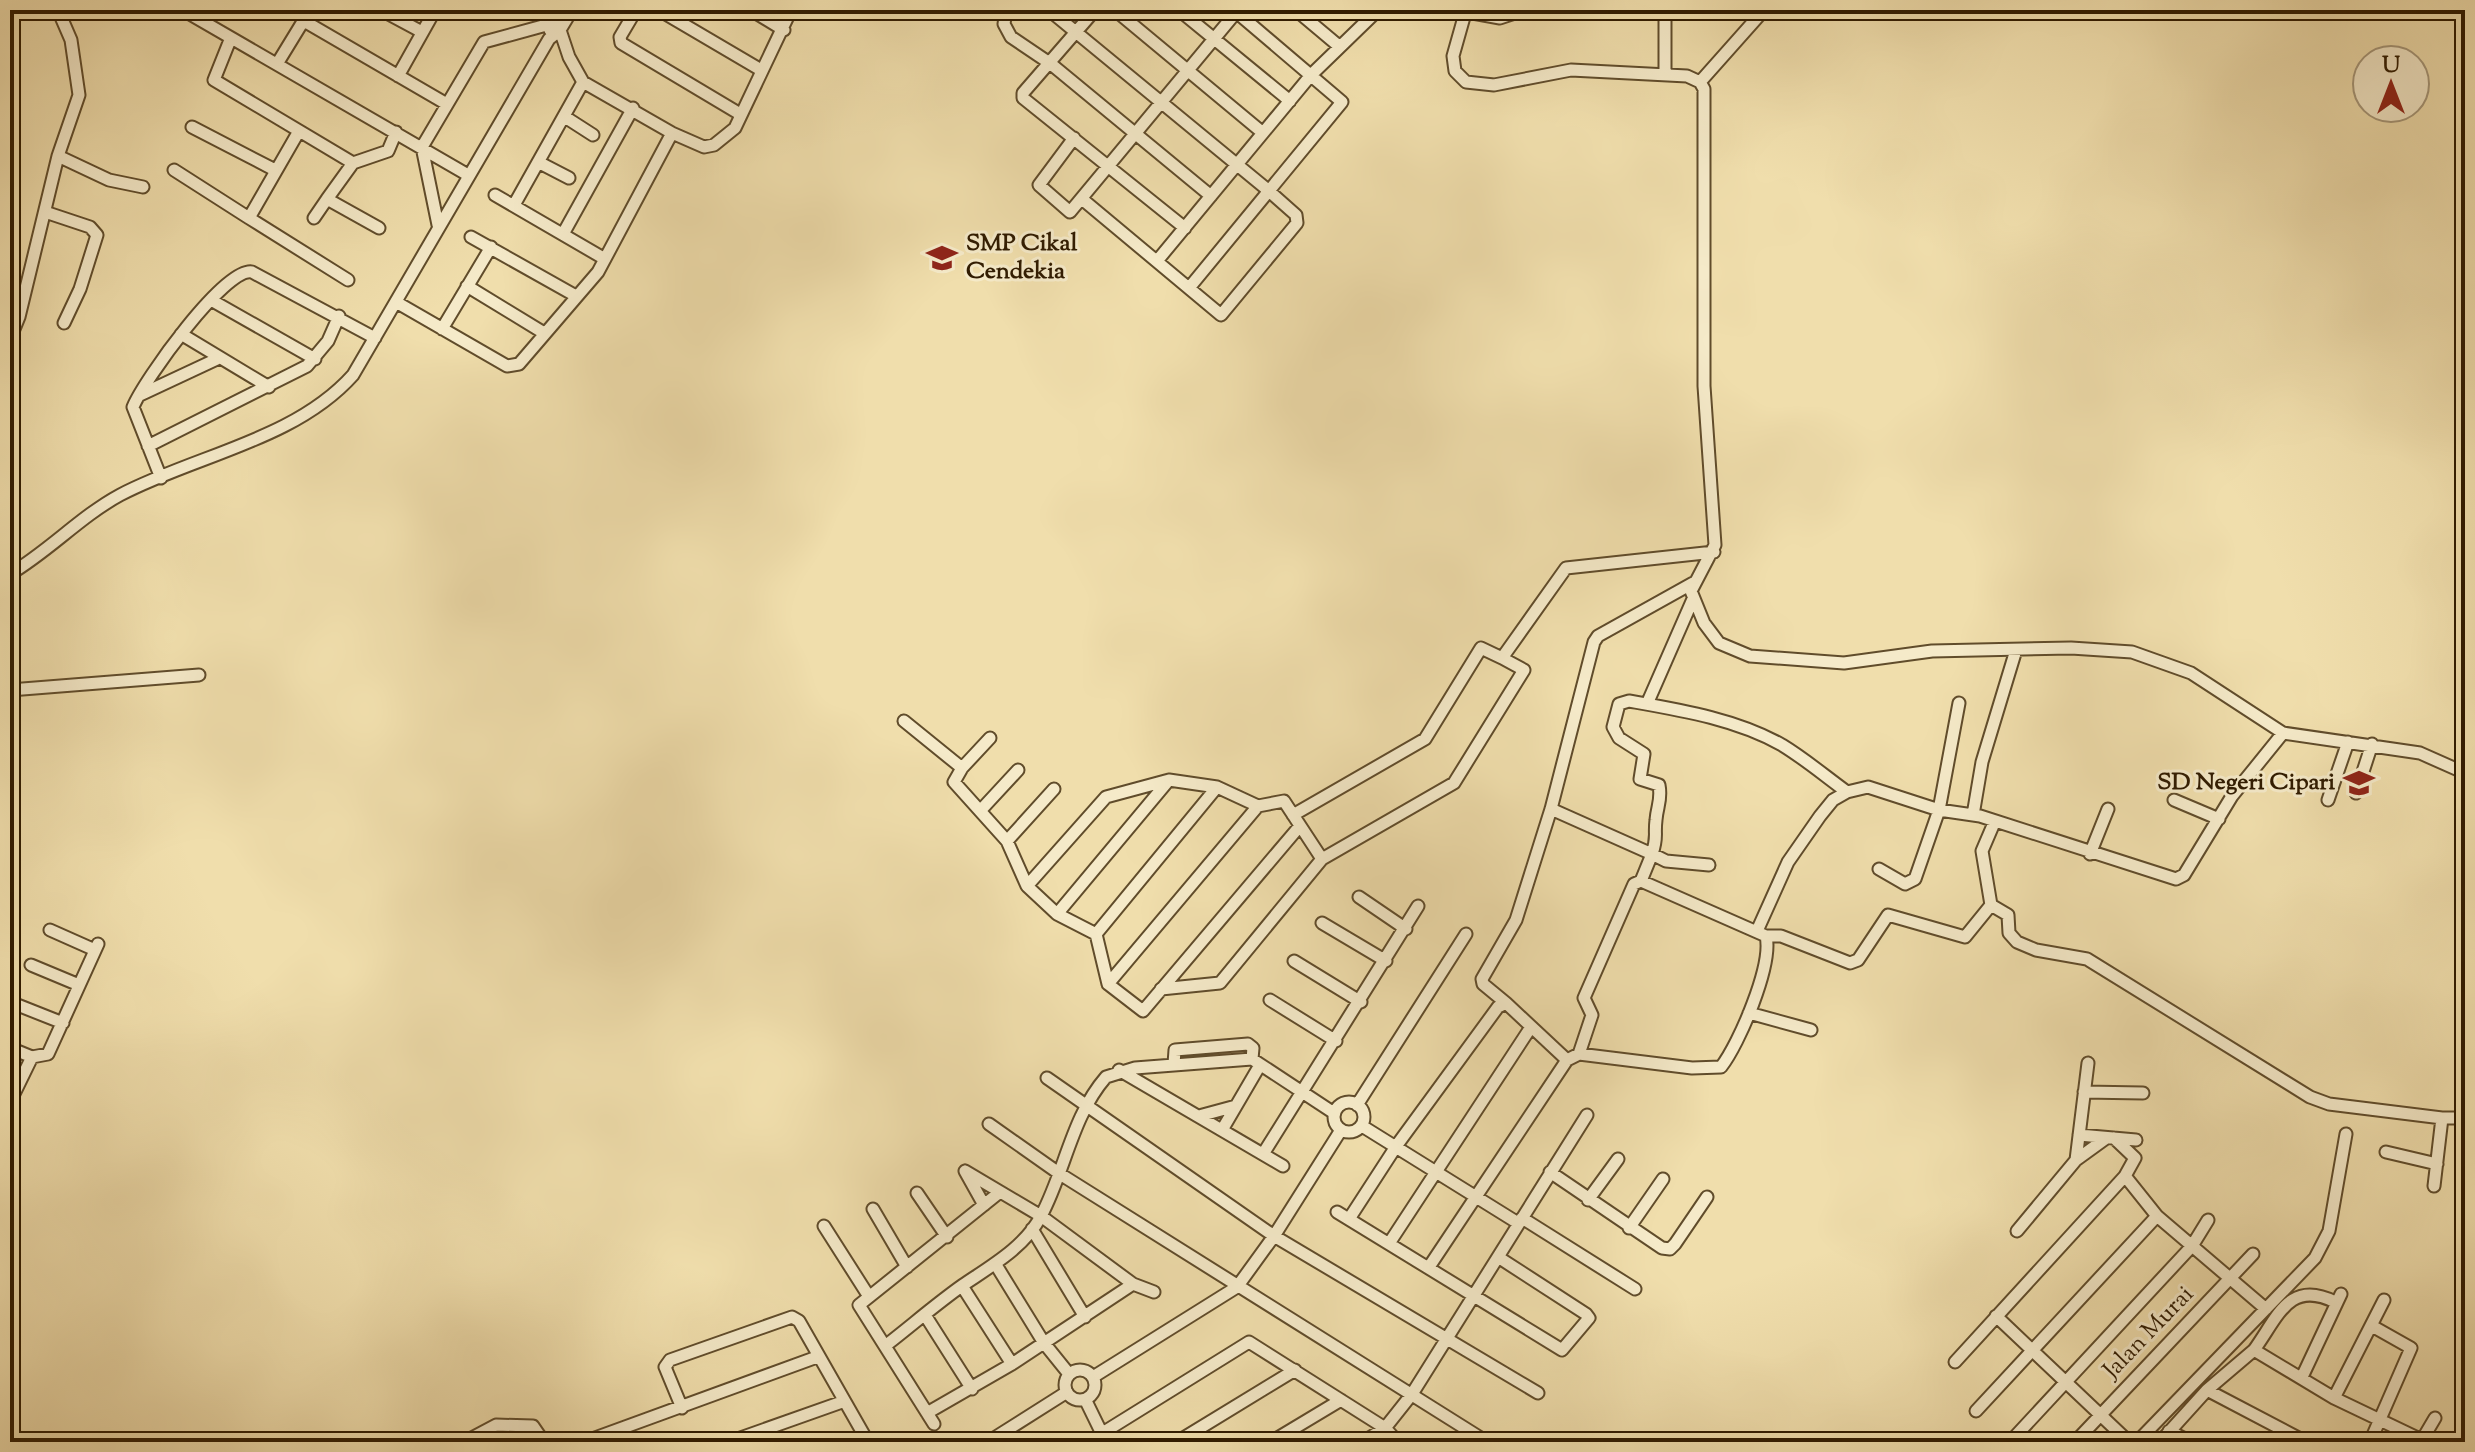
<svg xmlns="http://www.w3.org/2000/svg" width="2475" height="1452" viewBox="0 0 2475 1452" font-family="'Sorts Mill Goudy',serif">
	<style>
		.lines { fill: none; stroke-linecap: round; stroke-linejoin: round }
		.minor-casing { stroke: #604c2b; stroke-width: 15 }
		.minor { stroke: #f5eac9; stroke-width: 11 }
		.labels { text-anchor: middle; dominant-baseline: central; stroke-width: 6; stroke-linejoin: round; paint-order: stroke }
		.poi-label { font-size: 24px; font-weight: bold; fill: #301b00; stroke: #f5eac9; text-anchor: start }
		.street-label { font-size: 24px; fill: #301b00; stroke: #f5eac9 }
	</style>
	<rect width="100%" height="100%" fill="#f0deac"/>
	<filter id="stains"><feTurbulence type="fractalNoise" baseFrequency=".0025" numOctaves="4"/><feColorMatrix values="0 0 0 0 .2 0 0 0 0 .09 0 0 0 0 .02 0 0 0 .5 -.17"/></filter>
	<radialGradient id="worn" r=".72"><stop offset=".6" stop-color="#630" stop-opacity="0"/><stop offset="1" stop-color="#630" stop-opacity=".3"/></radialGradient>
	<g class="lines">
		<defs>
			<path id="minor" d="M 183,10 L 468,175
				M 381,10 L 422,32
				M 636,10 L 620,37 L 621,43 L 740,114
				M 659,10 L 761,70
				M 751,10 L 784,30
				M 1006,10 L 1004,24 L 1011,37 L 1051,64 L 1211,196
				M 1049,10 L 1269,191 L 1296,215 L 1297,223 L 1221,315 L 1082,199
				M 1095,10 L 1023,93 L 1023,98 L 1185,228
				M 1115,10 L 1263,133
				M 1179,10 L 1290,101
				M 1296,10 L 1340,47
				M 1466,10 L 1453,56 L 1455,71 L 1466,82 L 1494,85 L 1571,70 L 1687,76 L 1700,82 L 1704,89 L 1704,386 L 1715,545 L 1691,591 L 1704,623 L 1719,643 L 1750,656 L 1844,663 L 1932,651 L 2071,648 L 2132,652 L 2191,673 L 2283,733 L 2420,753 L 2465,773
				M 1467,12 L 1500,18 L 1524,10
				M 304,21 L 445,103
				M 550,30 L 557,10
				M 230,40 L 214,80 L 353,163 L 388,151 L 396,132
				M 277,64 L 310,10
				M 1665,74 L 1665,10
				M 398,76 L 435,10
				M 583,82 L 672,133 L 704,147 L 714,145 L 735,128 L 791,10
				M 1700,82 L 1764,10
				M 565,117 L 593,135
				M 192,127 L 275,170
				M 299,131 L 249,218 L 348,280
				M 1074,138 L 1039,185 L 1070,212 L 1238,10
				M 58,156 L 109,180 L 143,187
				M 353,163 L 327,199 L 379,228
				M 540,163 L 569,178
				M 174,170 L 249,218
				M 495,195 L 605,259
				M 45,212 L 90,227 L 97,235 L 80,289 L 64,323
				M 314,218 L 327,199
				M 438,225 L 422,147 L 484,42 L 550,24 L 560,30 L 569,57 L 583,82 L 514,205
				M 563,234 L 633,108
				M 471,237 L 576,296
				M 1157,261 L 1311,75 L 1378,10
				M 467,286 L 544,333
				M 1189,288 L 1342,102 L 1234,10
				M 211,300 L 315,359
				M 396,302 L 507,366 L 519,364 L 598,272 L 672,133
				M 442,329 L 491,247
				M 181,334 L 269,387
				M 10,339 L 19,317 L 58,156 L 79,95 L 71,40 L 58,10
				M 140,395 L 217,359
				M 148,446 L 307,366 L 328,341 L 339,316
				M 161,478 L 133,407 C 144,380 225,267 252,272 L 375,338
				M 10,574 C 49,551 81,516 120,495 C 196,455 295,440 353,375 L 549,39 L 560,30 L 572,10
				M 10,690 L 199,675
				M 1647,704 L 1693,599
				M 904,721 L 962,768 L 990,738
				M 962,768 L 954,782 L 1007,841 L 1027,886
				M 2356,793 L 2372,744
				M 2174,800 L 2219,819
				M 2328,800 L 2348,742
				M 1258,806 L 1108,984 L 1143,1011 L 1299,827
				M 1551,809 L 1652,854 C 1658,836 1654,836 1656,820 C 1657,806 1662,800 1659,785 L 1640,779 L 1644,754 L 1619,738 L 1613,727 L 1619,704 L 1629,701 C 1680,710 1736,719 1782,745 C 1805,759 1825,776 1847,792
				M 980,811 L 1018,770
				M 1293,815 L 1425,739 L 1481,648 L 1502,658 L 1566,568 L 1714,552
				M 1973,815 L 1982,762 L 2016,650
				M 1007,841 L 1054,789
				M 2090,854 L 2108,809
				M 1879,869 L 1905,884 L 1915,879 L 1939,810 L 1959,703
				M 1641,881 L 1652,854 L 1666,861 L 1709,865
				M 1359,897 L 1406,929
				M 1991,905 L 2008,915 L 2009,933 L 2017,942 L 2036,950 L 2087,959 L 2310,1097 L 2329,1104 L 2442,1118 L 2460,1118 L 2465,1113
				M 1057,914 L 1027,886 L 1106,797 L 1169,780 L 1217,787 L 1258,806 L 1284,801 L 1322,859 L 1454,783 L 1524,670 L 1502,658
				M 1322,923 L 1386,961
				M 50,930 L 95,950
				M 1757,931 L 1788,862 L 1820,816 L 1833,800 L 1847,792 L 1868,787 L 1939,810 L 1980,816 L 2176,879 L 2184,875 L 2232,796 L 2283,733
				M 1096,934 L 1057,914 L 1169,780
				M 1766,936 L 1781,936 L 1850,963 L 1858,960 L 1888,915 L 1965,937 L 1991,905 L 1982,851 L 1994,823
				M 1294,961 L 1361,1002
				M 31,965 L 79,985
				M 1108,984 L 1096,934 L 1217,787
				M 1161,989 L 1220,983 L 1322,859
				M 1270,1000 L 1336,1041
				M 10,1002 L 63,1023
				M 1506,1003 L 1483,984 L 1482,979 L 1516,920 L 1551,809 L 1594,642 L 1598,636 L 1693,583
				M 1749,1013 L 1811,1030
				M 10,1048 L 32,1057 L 48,1054 L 98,944
				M 1174,1064 L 1175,1050 L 1248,1044 L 1253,1048 L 1252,1059
				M 1119,1070 L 1283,1166
				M 1047,1078 L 1274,1236 L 1538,1393
				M 2084,1092 L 2143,1093
				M 10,1102 L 32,1057
				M1334 1117a15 15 0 1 1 30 0a15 15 0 1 1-30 0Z
				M 1357,1105 L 1466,934
				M 1199,1116 L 1236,1106
				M 989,1124 L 1060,1174 L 1487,1442
				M 1362,1126 L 1518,1223
				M 1222,1130 L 1260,1065
				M 2079,1135 L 2136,1140
				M 2386,1152 L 2437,1164
				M 1263,1154 L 1418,906
				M 2076,1160 L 2105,1139
				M 965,1171 L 1041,1216 L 1133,1284 L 1154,1292
				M 965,1171 L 984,1205
				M 1550,1172 L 1662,1248 L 1670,1249 L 1675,1244 L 1707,1197
				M 2125,1176 L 2157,1216 L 2266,1309
				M 2434,1186 L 2442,1118
				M 917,1193 L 947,1237
				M 1588,1200 L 1618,1159
				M 873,1209 L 907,1267
				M 1337,1212 L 1562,1350 L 1589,1318 L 1586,1314 L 1498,1257
				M 1522,1218 L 1635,1289
				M 1349,1219 L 1397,1145 L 1498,1007 L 1506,1003 L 1567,1060
				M 824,1226 L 868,1295
				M 1629,1228 L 1663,1179
				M 1032,1229 L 1085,1317
				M 2017,1231 L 2076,1160 L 2088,1063
				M 1390,1242 L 1531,1027
				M 996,1265 L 1044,1343 L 1069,1374
				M 1429,1267 L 1567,1060 L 1579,1054 L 1692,1068 L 1721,1067 C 1739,1044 1773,965 1766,936 L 1641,881 L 1634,884 L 1584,998 L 1592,1015 L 1579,1054
				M 962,1286 L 1012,1364
				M 925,1315 L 972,1389
				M 1996,1316 L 2129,1442
				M 885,1346 C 911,1326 936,1304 963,1285 C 991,1266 1025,1247 1041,1216 C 1065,1171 1072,1116 1106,1077 L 1135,1068 L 1252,1059 L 1334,1113
				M 2254,1350 C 2278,1317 2289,1279 2335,1302
				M 1955,1362 L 2125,1176 L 2135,1158 L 2114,1138
				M1065 1385a15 15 0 1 1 30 0a15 15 0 1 1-30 0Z
				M 1093,1377 L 1237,1287 L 1274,1236 L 1341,1130
				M 2302,1377 L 2341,1294
				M 2207,1390 L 2306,1442
				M 2334,1398 L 2384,1300
				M 1085,1399 L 1106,1442
				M 682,1408 L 665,1367 L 670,1360 L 792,1317 L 799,1321 L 868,1442
				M 1976,1411 L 2157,1216
				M 927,1413 L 1012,1364 L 1133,1284
				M 934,1424 L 859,1305 L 1000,1192
				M 2169,1431 L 2191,1442
				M 2422,1440 L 2435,1418
				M 464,1442 L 496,1425 L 533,1426 L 544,1442
				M 584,1442 L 817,1357
				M 729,1442 L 842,1402
				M 988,1442 L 1067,1392
				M 1088,1442 L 1249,1342 L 1385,1428 L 1398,1442
				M 1177,1442 L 1295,1370
				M 1271,1442 L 1341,1400
				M 1363,1442 L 1385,1428 L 1412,1394 L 1587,1115
				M 2010,1442 L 2192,1246 L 2208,1220
				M 2075,1442 L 2253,1254
				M 2137,1442 L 2315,1258 L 2329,1231 L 2346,1134
				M 2160,1442 L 2207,1390 L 2254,1350 L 2334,1398 L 2426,1442
				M 2370,1442 L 2411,1348 L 2372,1326"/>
		</defs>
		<use href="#minor" class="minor-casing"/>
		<use href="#minor" class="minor"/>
	</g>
	<defs>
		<symbol id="school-bare" viewBox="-9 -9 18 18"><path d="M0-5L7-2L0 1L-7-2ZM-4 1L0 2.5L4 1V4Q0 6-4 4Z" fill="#8f2418" stroke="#f5eac9" stroke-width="2.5" paint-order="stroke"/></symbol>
	</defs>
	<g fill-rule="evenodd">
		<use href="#school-bare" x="920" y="236" width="44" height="44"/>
		<use href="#school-bare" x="2337" y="761" width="44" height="44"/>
	</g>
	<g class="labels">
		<g class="poi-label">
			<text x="966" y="244">SMP Cikal<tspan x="966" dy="28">Cendekia</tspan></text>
			<text x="2335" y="783" text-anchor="end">SD Negeri Cipari</text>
		</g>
		<g class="street-label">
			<text transform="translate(2149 1333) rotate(-46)">Jalan Murai</text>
		</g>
	</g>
	<rect width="2475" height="1452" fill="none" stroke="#f0deac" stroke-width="40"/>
	<rect x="12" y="12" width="2451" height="1428" fill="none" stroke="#301b00" stroke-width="4"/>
	<rect x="20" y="20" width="2435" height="1412" fill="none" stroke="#301b00" stroke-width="2"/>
	<g transform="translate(2391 84)"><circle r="38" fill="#f5eac9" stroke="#a69779" stroke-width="2"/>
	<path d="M0-6L14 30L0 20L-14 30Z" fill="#8f2418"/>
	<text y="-12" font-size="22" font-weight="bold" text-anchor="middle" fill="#301b00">U</text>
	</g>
	<rect width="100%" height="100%" filter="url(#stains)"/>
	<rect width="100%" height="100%" fill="url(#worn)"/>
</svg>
